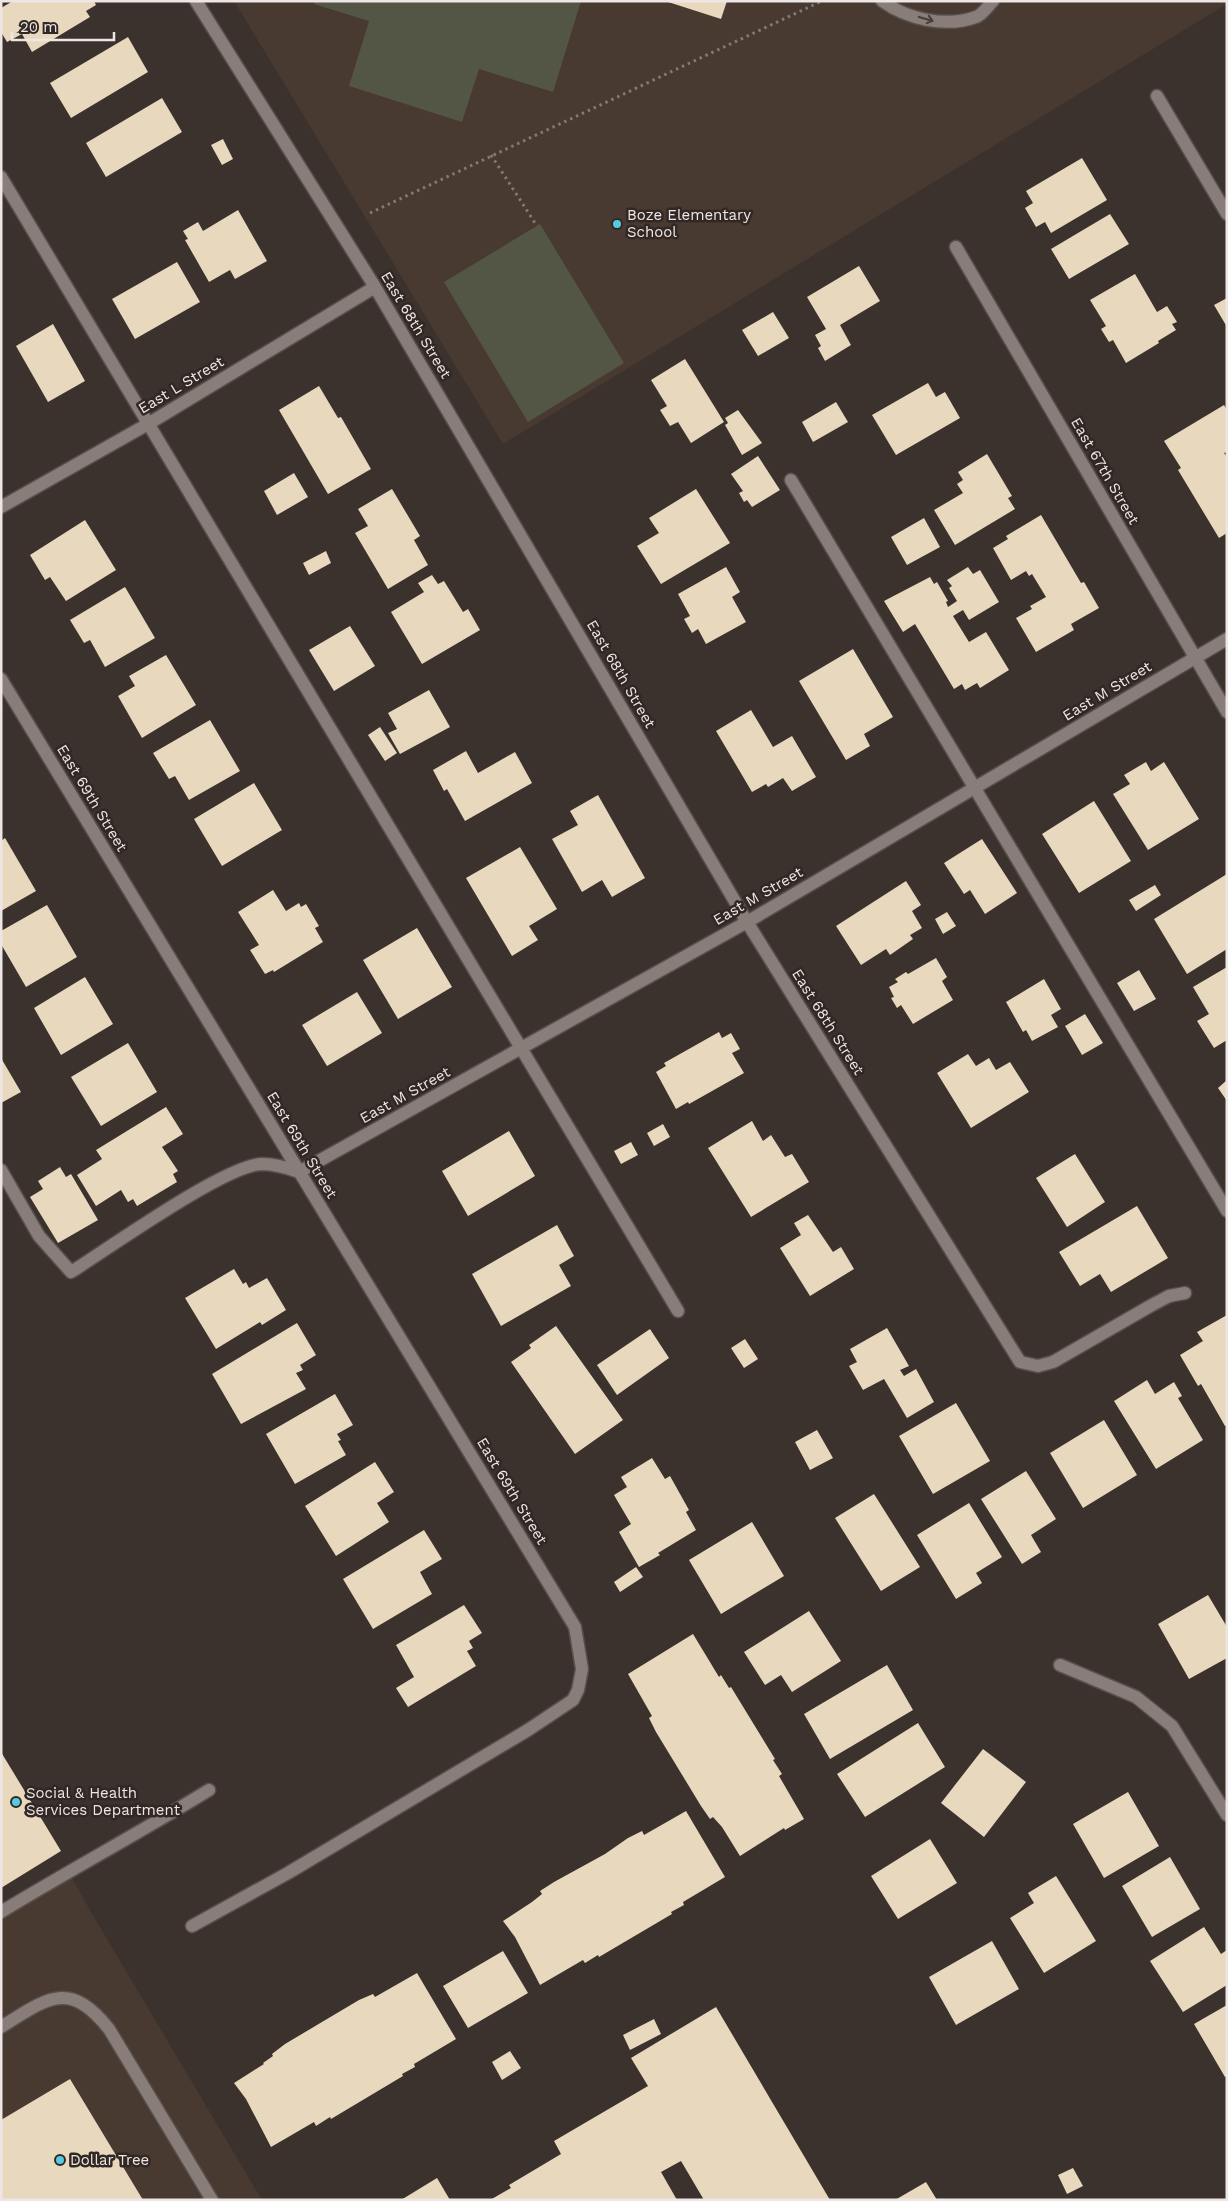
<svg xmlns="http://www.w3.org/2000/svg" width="1228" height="2201" viewBox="0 0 1228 2201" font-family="'Work Sans',sans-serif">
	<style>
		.built { fill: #483931 }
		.green { fill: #545645 }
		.building { fill: #e8d8bd }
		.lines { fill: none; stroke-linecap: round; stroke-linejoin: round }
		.minor-casing { stroke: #574f4c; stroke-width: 15 }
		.path { stroke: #827a76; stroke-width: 3; stroke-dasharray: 2.5 4; stroke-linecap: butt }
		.minor { stroke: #887d78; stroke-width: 12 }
		.oneway { stroke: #473d39 }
		.poi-dot { fill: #55cae0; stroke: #312824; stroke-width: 2 }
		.labels { text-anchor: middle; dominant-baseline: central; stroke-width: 5; stroke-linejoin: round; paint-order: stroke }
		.poi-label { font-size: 15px; fill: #ede6e4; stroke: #312824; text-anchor: start }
		.street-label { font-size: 15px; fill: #ede6e4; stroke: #312824 }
	</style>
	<rect width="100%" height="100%" fill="#3b322d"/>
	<path class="built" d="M 234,1 L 1227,1 L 1227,4 L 503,444 Z
		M 68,1871 L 94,1917 L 262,2200 L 1,2200 L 1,1912 Z"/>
	<path class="green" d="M 315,1 L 581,1 L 553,92 L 479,69 L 462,122 L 349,86 L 369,21 L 314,4 Z
		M 540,224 L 624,363 L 528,422 L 444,282 Z"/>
	<path class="building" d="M 13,1 L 94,1 L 96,5 L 86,11 L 90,17 L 32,52 L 22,34 L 7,42 L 1,32 L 1,8 Z
		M 665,1 L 727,1 L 721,19 Z
		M 128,37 L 148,72 L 71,118 L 50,83 Z
		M 162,98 L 182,132 L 106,177 L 86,143 Z
		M 223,139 L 233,159 L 222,165 L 211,145 Z
		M 1082,158 L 1107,200 L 1051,233 L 1045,222 L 1036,227 L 1025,208 L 1033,203 L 1026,191 Z
		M 238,210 L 267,261 L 235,279 L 230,270 L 209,282 L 185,240 L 188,239 L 183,231 L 198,222 L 203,231 Z
		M 1110,214 L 1129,244 L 1069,279 L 1051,249 Z
		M 177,262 L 200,302 L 135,339 L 112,299 Z
		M 859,266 L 880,301 L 840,325 L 851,345 L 825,361 L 818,348 L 821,346 L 815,335 L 826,329 L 807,297 Z
		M 1135,274 L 1157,312 L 1167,306 L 1177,322 L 1172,324 L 1176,330 L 1158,341 L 1159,343 L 1126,363 L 1113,340 L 1109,342 L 1101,329 L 1106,326 L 1090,300 Z
		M 1227,298 L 1227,327 L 1214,305 Z
		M 773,312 L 789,338 L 758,356 L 742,330 Z
		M 53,324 L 85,381 L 48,402 L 16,346 Z
		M 685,359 L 724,422 L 691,443 L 678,422 L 670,426 L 660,410 L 667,406 L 651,380 Z
		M 928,383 L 936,397 L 945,392 L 960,418 L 896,455 L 872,415 Z
		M 319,386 L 338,418 L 341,417 L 371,469 L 328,494 L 279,410 Z
		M 836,402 L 848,422 L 813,442 L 802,422 Z
		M 1224,405 L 1227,410 L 1227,452 L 1224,453 L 1227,457 L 1227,533 L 1219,538 L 1178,470 L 1181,468 L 1164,441 Z
		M 738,410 L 762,443 L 742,455 L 725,425 L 728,423 L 725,418 Z
		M 987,454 L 1012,496 L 1008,498 L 1015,509 L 955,545 L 934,510 L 963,493 L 957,484 L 963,480 L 958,472 Z
		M 758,456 L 780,490 L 752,507 L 747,500 L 744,502 L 739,493 L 743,491 L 731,474 Z
		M 294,473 L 308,497 L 277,515 L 264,491 Z
		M 392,489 L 420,536 L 414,540 L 428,565 L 388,589 L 355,533 L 368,526 L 358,509 Z
		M 696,489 L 730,543 L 661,584 L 637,546 L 659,533 L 649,518 Z
		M 1041,515 L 1081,583 L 1084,582 L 1099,608 L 1071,624 L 1074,630 L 1036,652 L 1016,618 L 1032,609 L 1030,606 L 1046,597 L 1032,574 L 1029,576 L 1026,571 L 1011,580 L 993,548 L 1008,539 L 1006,536 Z
		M 924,518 L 940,547 L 907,565 L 891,537 Z
		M 85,520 L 116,570 L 66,601 L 50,577 L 45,580 L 30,555 Z
		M 326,551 L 331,563 L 309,575 L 303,563 Z
		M 726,567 L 740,592 L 732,597 L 746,622 L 706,644 L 698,629 L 692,633 L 684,619 L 690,616 L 678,594 Z
		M 968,567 L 973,574 L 980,570 L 999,602 L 969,620 L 963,610 L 953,616 L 969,642 L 986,632 L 1009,670 L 980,688 L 977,683 L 965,690 L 962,684 L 954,689 L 915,624 L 903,632 L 884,601 L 930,577 L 934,584 L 937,582 L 948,601 L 946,602 L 948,607 L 957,601 L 949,588 L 952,586 L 947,580 Z
		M 432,575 L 438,584 L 444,581 L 463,612 L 468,609 L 480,630 L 422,664 L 391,612 L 424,592 L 418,583 Z
		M 125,587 L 155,638 L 105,667 L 90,640 L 84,643 L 70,620 Z
		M 350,626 L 375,666 L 334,691 L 309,650 Z
		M 853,649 L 893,717 L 864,734 L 870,746 L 846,760 L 799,681 Z
		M 166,655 L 196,705 L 142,738 L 118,696 L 135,686 L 129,676 Z
		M 429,690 L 450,727 L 400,754 L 388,733 L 397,729 L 388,713 Z
		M 751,710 L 773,747 L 792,736 L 816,777 L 792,791 L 783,778 L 768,787 L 766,784 L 752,792 L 716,731 Z
		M 210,720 L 240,771 L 189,800 L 175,776 L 169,779 L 153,753 Z
		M 380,727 L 397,753 L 385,761 L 368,735 Z
		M 466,751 L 478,773 L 515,752 L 532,783 L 465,821 L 447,789 L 444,791 L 433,770 Z
		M 1146,762 L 1151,771 L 1164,762 L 1199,819 L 1148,850 L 1113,794 L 1130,784 L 1124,775 Z
		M 254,783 L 282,830 L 222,866 L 194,819 Z
		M 598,795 L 645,878 L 612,897 L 602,880 L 582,892 L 552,839 L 578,825 L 570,811 Z
		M 1094,801 L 1131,861 L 1079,893 L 1042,834 Z
		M 5,838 L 36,891 L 1,911 L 1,841 Z
		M 982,839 L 1017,893 L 985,914 L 970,890 L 964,894 L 944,863 Z
		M 520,847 L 557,909 L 529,926 L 538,940 L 512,956 L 466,878 Z
		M 1227,874 L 1227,949 L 1187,974 L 1154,919 Z
		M 906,881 L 921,905 L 912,911 L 922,928 L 910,935 L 913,939 L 890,955 L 886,949 L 861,965 L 836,926 Z
		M 1155,885 L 1161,895 L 1136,911 L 1129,900 Z
		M 273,890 L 286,911 L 299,903 L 301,907 L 306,904 L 319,926 L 315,928 L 323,942 L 274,972 L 273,970 L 265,974 L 250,950 L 259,945 L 238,912 Z
		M 47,905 L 77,957 L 26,987 L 1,944 L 1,931 Z
		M 947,912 L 956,926 L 943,934 L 935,919 Z
		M 417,928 L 452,987 L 398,1019 L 363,960 Z
		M 936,958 L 947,977 L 942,981 L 953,1000 L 913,1024 L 901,1005 L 897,1008 L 891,998 L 894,997 L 889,987 L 898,982 L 895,979 L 906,972 L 908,974 Z
		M 1227,967 L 1227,1040 L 1214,1048 L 1197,1021 L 1209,1014 L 1193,987 Z
		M 1139,970 L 1156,999 L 1134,1011 L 1117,983 Z
		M 85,977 L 113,1024 L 61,1055 L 34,1008 Z
		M 1044,979 L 1061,1009 L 1051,1015 L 1058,1027 L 1032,1041 L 1026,1030 L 1023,1032 L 1006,1002 Z
		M 357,992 L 382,1033 L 327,1066 L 302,1025 Z
		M 1085,1014 L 1103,1043 L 1082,1055 L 1065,1026 Z
		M 719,1032 L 722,1038 L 731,1033 L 740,1049 L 732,1053 L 744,1073 L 689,1104 L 688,1102 L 676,1109 L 656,1072 L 666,1066 L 664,1063 Z
		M 128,1043 L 157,1092 L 101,1126 L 71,1077 Z
		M 968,1054 L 976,1066 L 989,1058 L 996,1070 L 1010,1062 L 1029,1092 L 971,1128 L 937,1073 Z
		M 1,1058 L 21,1092 L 1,1103 Z
		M 1227,1080 L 1227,1101 L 1218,1088 Z
		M 166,1107 L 183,1134 L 162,1147 L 178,1171 L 173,1174 L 177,1182 L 137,1206 L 133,1199 L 128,1202 L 121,1190 L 96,1206 L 77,1175 L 102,1159 L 96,1150 Z
		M 752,1121 L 763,1141 L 771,1135 L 785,1157 L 792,1154 L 809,1182 L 751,1217 L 708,1148 Z
		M 663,1124 L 670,1137 L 654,1146 L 647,1133 Z
		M 509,1131 L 535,1176 L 468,1216 L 442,1171 Z
		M 631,1142 L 638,1155 L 621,1164 L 614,1151 Z
		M 1075,1154 L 1105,1202 L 1067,1227 L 1036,1178 Z
		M 60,1167 L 66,1177 L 71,1174 L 98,1220 L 58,1243 L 30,1197 L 43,1189 L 38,1181 Z
		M 1137,1206 L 1168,1258 L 1111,1292 L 1100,1274 L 1080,1286 L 1059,1252 Z
		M 808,1215 L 833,1252 L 841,1247 L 854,1269 L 810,1296 L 780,1248 L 801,1235 L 794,1223 Z
		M 557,1225 L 574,1256 L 559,1265 L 571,1286 L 501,1326 L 472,1274 Z
		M 234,1269 L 243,1284 L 246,1282 L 249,1288 L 267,1278 L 286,1310 L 262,1325 L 260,1322 L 216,1349 L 185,1298 Z
		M 1227,1315 L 1227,1425 L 1225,1426 L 1201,1384 L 1198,1386 L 1180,1355 L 1203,1341 L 1197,1332 Z
		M 297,1323 L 316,1355 L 300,1365 L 303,1370 L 296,1373 L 306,1389 L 241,1424 L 212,1374 Z
		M 556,1326 L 623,1420 L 575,1454 L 511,1362 L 531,1348 L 529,1345 Z
		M 887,1328 L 909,1366 L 900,1370 L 904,1376 L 916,1369 L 934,1402 L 907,1418 L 884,1379 L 863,1390 L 849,1366 L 857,1362 L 850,1349 Z
		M 650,1329 L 669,1358 L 617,1395 L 597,1365 Z
		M 745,1339 L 758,1359 L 744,1368 L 731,1348 Z
		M 1147,1380 L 1155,1394 L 1174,1382 L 1182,1396 L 1178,1398 L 1203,1440 L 1156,1469 L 1114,1401 Z
		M 335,1394 L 353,1425 L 337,1434 L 341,1440 L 338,1441 L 346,1455 L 295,1484 L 266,1434 Z
		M 956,1403 L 990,1461 L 933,1494 L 899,1436 Z
		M 1104,1420 L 1137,1475 L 1083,1508 L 1050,1453 Z
		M 817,1430 L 833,1458 L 810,1470 L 795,1442 Z
		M 652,1458 L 665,1479 L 670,1476 L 689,1510 L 686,1512 L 696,1530 L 658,1553 L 660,1555 L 639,1567 L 619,1532 L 631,1524 L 614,1495 L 627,1487 L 621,1477 Z
		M 375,1462 L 394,1492 L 377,1503 L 389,1522 L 336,1556 L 305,1506 Z
		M 1026,1471 L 1056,1519 L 1031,1535 L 1041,1552 L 1022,1564 L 981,1499 Z
		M 874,1494 L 920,1567 L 881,1591 L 835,1518 Z
		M 969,1503 L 1002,1557 L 976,1573 L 982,1583 L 956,1599 L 917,1535 Z
		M 752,1522 L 784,1576 L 721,1614 L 689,1560 Z
		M 424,1530 L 442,1559 L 420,1572 L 432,1594 L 373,1629 L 343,1579 Z
		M 636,1567 L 643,1577 L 620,1592 L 614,1582 Z
		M 1208,1595 L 1227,1627 L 1227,1658 L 1189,1679 L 1158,1624 Z
		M 464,1605 L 482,1633 L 469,1641 L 473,1648 L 467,1651 L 476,1666 L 408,1707 L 396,1688 L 414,1677 L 396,1645 Z
		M 809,1611 L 841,1661 L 792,1692 L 781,1675 L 765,1685 L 744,1652 Z
		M 693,1634 L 719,1677 L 721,1675 L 729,1688 L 731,1687 L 775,1759 L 773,1760 L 782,1774 L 779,1776 L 804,1819 L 785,1830 L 784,1828 L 740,1856 L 722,1827 L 713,1817 L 710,1819 L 701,1806 L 656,1732 L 649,1718 L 652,1716 L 628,1674 Z
		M 887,1665 L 913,1710 L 830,1759 L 804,1714 Z
		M 918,1723 L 945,1767 L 865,1817 L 837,1774 Z
		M 983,1749 L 1026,1782 L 984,1837 L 941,1803 Z
		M 1,1752 L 61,1851 L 1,1888 Z
		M 1128,1792 L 1159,1846 L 1104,1878 L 1073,1824 Z
		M 686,1811 L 725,1877 L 683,1902 L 684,1905 L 671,1912 L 672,1914 L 599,1957 L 598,1955 L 585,1963 L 583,1960 L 540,1985 L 515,1937 L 503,1921 L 532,1902 L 542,1894 L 540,1891 L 554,1882 L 605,1854 L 628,1838 L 642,1831 L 644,1835 Z
		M 930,1839 L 957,1883 L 898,1919 L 871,1876 Z
		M 1170,1857 L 1200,1909 L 1152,1937 L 1122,1886 Z
		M 1056,1876 L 1096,1941 L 1044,1973 L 1010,1918 L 1034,1903 L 1028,1893 Z
		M 1204,1927 L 1221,1954 L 1227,1950 L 1227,1985 L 1183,2012 L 1150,1961 Z
		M 992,1941 L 1019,1989 L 956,2025 L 929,1977 Z
		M 503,1951 L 528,1993 L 468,2028 L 443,1986 Z
		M 417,1973 L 456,2039 L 414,2064 L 415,2067 L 402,2074 L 403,2076 L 331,2119 L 330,2117 L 316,2126 L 314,2122 L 271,2147 L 246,2099 L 234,2083 L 264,2064 L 263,2063 L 273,2056 L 272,2054 L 285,2044 L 359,2000 L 373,1994 L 375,1997 Z
		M 1227,2005 L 1227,2076 L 1225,2077 L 1194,2024 Z
		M 716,2007 L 830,2200 L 704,2200 L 681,2161 L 661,2172 L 677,2200 L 490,2200 L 511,2188 L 509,2185 L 561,2154 L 554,2141 L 648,2086 L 631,2058 Z
		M 654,2019 L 661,2034 L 630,2050 L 623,2035 Z
		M 510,2051 L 521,2068 L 502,2080 L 492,2062 Z
		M 70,2079 L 143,2200 L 1,2200 L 1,2120 Z
		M 1073,2168 L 1083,2186 L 1067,2194 L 1058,2175 Z
		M 437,2178 L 450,2200 L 401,2200 Z
		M 926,2182 L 937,2200 L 895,2200 Z"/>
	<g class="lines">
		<defs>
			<path id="minor" d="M 196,1 L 375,287 L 747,922 L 1020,1362 L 1038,1366 L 1053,1362 L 1152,1305 L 1169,1296 L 1185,1293
				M 882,1 C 907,19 945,28 976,17 C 982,15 988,6 993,1
				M 1157,96 L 1227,214
				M 1,177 L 678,1311
				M 956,247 L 1227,712
				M 791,480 L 1227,1211
				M 1,507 L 148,424 L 375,287
				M 1,679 L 575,1627 L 582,1669 L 578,1690 L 573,1700 L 528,1730 L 288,1873 L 192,1926
				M 1,1170 L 39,1236 L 71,1272 C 108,1249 225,1165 262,1164 C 275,1164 288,1168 299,1172 L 747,922 L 1227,639
				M 1060,1665 L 1136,1697 L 1172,1726 L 1227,1815
				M 1,1912 C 70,1870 141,1832 209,1790
				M 1,2027 C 48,1998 69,1979 109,2029 L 212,2200"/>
		</defs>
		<use href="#minor" class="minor-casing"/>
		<path class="path" d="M 491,155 L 537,226
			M 370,213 L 822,1"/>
		<use href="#minor" class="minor"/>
	</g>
	<defs><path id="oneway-shaft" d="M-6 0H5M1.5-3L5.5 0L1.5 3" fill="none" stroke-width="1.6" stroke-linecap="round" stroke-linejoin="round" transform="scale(1.25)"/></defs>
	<use class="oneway" href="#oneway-shaft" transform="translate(926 19) rotate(16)"/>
	<g class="poi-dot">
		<circle cx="617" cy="224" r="5"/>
		<circle cx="16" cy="1802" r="5"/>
		<circle cx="60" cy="2160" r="5"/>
	</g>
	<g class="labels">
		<g class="poi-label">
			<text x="627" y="215">Boze Elementary<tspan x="627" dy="17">School</tspan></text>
			<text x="26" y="1793">Social &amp; Health<tspan x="26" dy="17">Services Department</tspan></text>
			<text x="70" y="2160">Dollar Tree</text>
		</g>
		<g class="street-label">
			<text transform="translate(416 325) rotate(59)">East 68th Street</text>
			<text transform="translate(181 385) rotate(-31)">East L Street</text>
			<text transform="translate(1105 471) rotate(60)">East 67th Street</text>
			<text transform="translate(621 674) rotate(60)">East 68th Street</text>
			<text transform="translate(1107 691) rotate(-31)">East M Street</text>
			<text transform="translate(92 798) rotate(59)">East 69th Street</text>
			<text transform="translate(758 896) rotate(-30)">East M Street</text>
			<text transform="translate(828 1022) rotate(58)">East 68th Street</text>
			<text transform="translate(405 1095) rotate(-29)">East M Street</text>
			<text transform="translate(302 1145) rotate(59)">East 69th Street</text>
			<text transform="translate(512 1491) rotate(59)">East 69th Street</text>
		</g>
	</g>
	<rect width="1228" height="2201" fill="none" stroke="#ede6e4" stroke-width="5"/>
	<path d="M12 32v8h102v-8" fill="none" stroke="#ede6e4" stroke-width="2.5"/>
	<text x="20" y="32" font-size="15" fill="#ede6e4" stroke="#312824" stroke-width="4" paint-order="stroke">20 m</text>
</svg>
